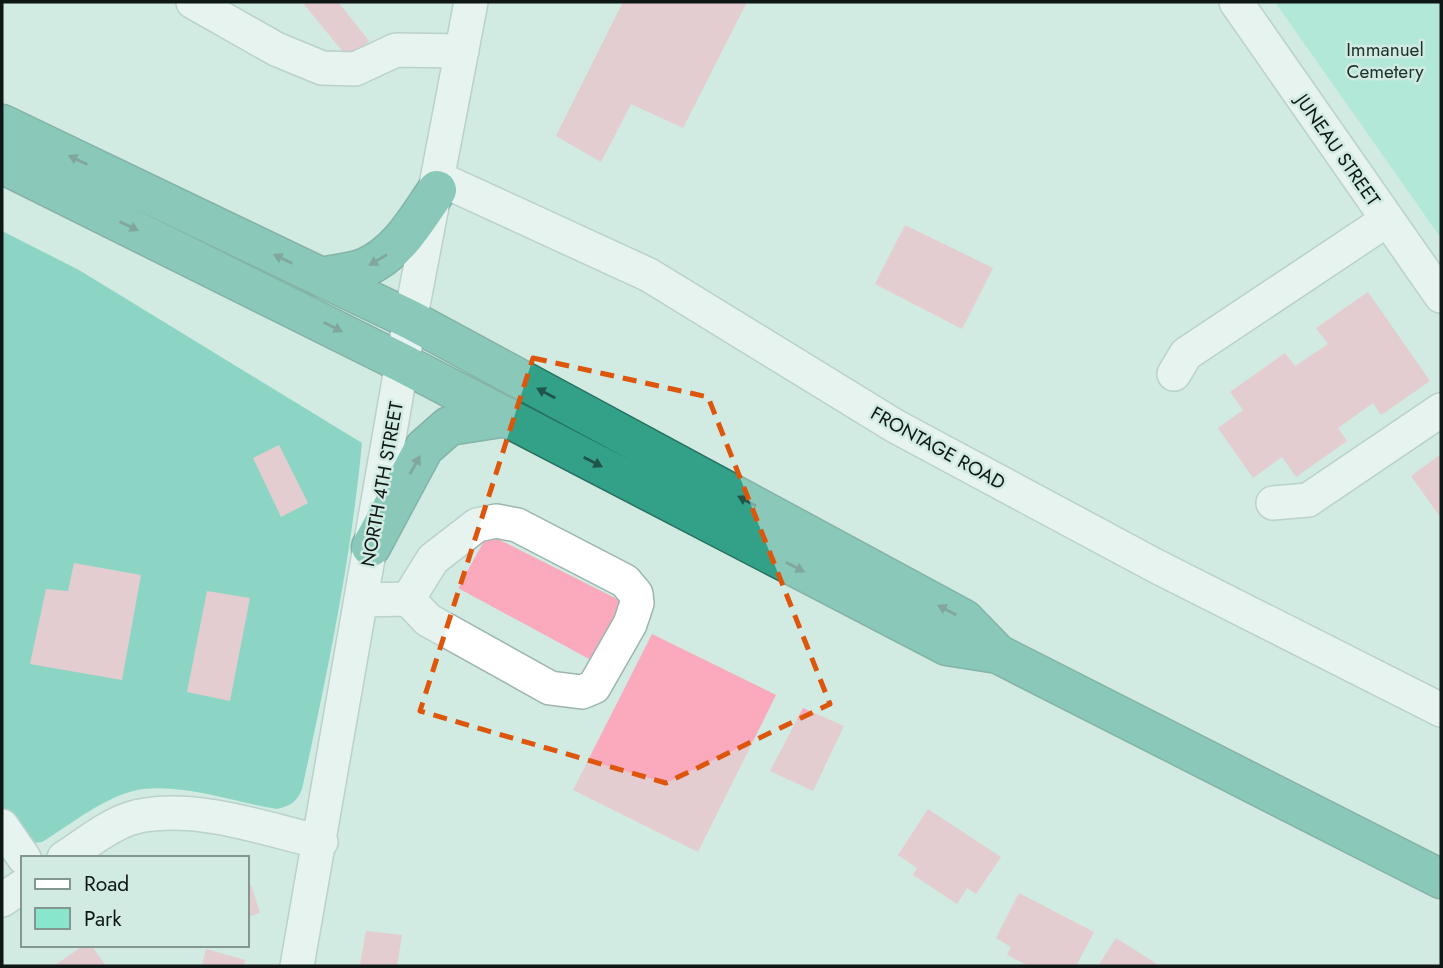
<svg xmlns="http://www.w3.org/2000/svg" width="1443" height="968" viewBox="0 0 1443 968" font-family="Jost,sans-serif">
	<style>
		.green { fill: #89e6cd }
		.forest { fill: #39bda0 }
		.building { fill: #faaabc }
		.lines { fill: none; stroke-linecap: round; stroke-linejoin: round }
		.minor-casing { stroke: #9db5ad; stroke-width: 36 }
		.highway-casing { stroke: #267160; stroke-width: 41 }
		.minor { stroke: #fff; stroke-width: 33 }
		.highway { stroke: #33a188; stroke-width: 38 }
		.oneway { fill: #1f5549 }
		.marked { fill: none; stroke: #dd560c; stroke-width: 5; stroke-dasharray: 14 9; stroke-linejoin: round }
		.labels { text-anchor: middle; dominant-baseline: central; stroke-width: 5; stroke-linejoin: round; paint-order: stroke }
		.park-label { font-size: 19px; fill: #1b312b; stroke: #d1eae2 }
		.street-label { font-size: 19px; fill: #0e1715; stroke: #d1eae2 }
	</style>
	<rect width="100%" height="100%" fill="#d1eae2"/>
	<path class="green" d="M 1275,2 L 1441,2 L 1441,238 Z"/>
	<path class="forest" d="M 2,231 L 79,270 L 362,443 C 351,560 327,675 302,789 C 297,802 290,806 277,809 C 234,802 187,784 143,789 C 107,794 72,824 42,842 L 32,843 L 2,808 Z"/>
	<path class="building" d="M 302,2 L 338,2 L 369,41 L 348,58 Z
		M 623,2 L 747,2 L 683,128 L 631,104 L 601,162 L 556,136 Z
		M 905,225 L 993,268 L 962,329 L 875,284 Z
		M 1368,292 L 1430,381 L 1381,415 L 1373,403 L 1338,428 L 1347,441 L 1296,477 L 1282,457 L 1253,478 L 1218,428 L 1243,410 L 1230,392 L 1285,353 L 1295,366 L 1328,344 L 1316,328 Z
		M 279,445 L 308,503 L 281,517 L 253,458 Z
		M 1441,454 L 1441,518 L 1411,476 Z
		M 488,534 L 623,602 L 591,660 L 458,588 Z
		M 74,563 L 141,575 L 122,680 L 30,664 L 46,589 L 68,591 Z
		M 207,591 L 250,598 L 230,701 L 187,692 Z
		M 652,634 L 776,695 L 698,852 L 573,790 Z
		M 803,708 L 844,726 L 813,791 L 770,771 Z
		M 928,809 L 1001,857 L 976,894 L 967,888 L 957,904 L 913,875 L 917,868 L 898,855 Z
		M 251,885 L 260,913 L 247,917 L 247,886 Z
		M 1019,893 L 1094,932 L 1076,966 L 1029,966 L 1007,955 L 1011,947 L 996,938 Z
		M 366,931 L 402,935 L 397,966 L 360,965 Z
		M 1116,938 L 1160,966 L 1098,966 Z
		M 84,945 L 91,945 L 106,966 L 54,966 Z
		M 206,949 L 245,960 L 244,966 L 202,966 Z"/>
	<g class="lines">
		<defs>
			<path id="minor" d="M 193,2 L 276,49 L 322,68 L 355,69 L 396,50 L 462,51
				M 1236,2 L 1441,296
				M 440,179 L 649,275 L 895,426 L 1154,565 L 1441,710
				M 1174,374 L 1186,354 L 1387,220
				M 1273,503 L 1308,500 L 1441,410
				M 362,600 L 408,599 L 433,559 L 477,525 L 496,521 L 517,525 L 625,581 L 636,594 L 637,603 L 630,624 L 594,687 L 582,692 L 550,688 L 428,620 L 408,599
				M 2,826 L 24,858
				M 64,858 C 89,842 115,819 145,815 C 203,806 265,829 321,842
				M 2,900 L 23,886
				M 297,966 L 402,363 L 471,2"/>
			<path id="highway" d="M 2,124 L 411,320 L 964,619 L 998,654
				M 2,164 L 402,363 L 947,646 L 998,654 L 1441,879
				M 321,277 C 334,274 351,273 364,268 C 398,254 417,219 437,190
				M 371,547 L 424,448 L 449,426 L 507,417"/>
		</defs>
		<use href="#minor" class="minor-casing"/>
		<use href="#highway" class="highway-casing"/>
		<use href="#minor" class="minor"/>
		<use href="#highway" class="highway"/>
	</g>
	<defs><path id="oneway-solid" d="M-6-.8H1V-3.2L6.5 0L1 3.2V.8H-6Z" transform="scale(1.75)"/></defs>
	<g class="oneway">
		<use href="#oneway-solid" transform="translate(78 160) rotate(-154)"/>
		<use href="#oneway-solid" transform="translate(129 226) rotate(26)"/>
		<use href="#oneway-solid" transform="translate(283 259) rotate(-154)"/>
		<use href="#oneway-solid" transform="translate(378 260) rotate(149)"/>
		<use href="#oneway-solid" transform="translate(333 327) rotate(27)"/>
		<use href="#oneway-solid" transform="translate(546 393) rotate(-152)"/>
		<use href="#oneway-solid" transform="translate(593 462) rotate(27)"/>
		<use href="#oneway-solid" transform="translate(415 465) rotate(-61)"/>
		<use href="#oneway-solid" transform="translate(747 501) rotate(-152)"/>
		<use href="#oneway-solid" transform="translate(795 567) rotate(27)"/>
		<use href="#oneway-solid" transform="translate(947 610) rotate(-152)"/>
	</g>
	<path d="M0 0H1443V968H0ZM 533,358 L 708,397 L 830,704 L 666,783 L 420,711 Z" fill="#d1eae2" fill-opacity=".55" fill-rule="evenodd"/>
	<path class="marked" d="M 533,358 L 708,397 L 830,704 L 666,783 L 420,711 Z"/>
	<g class="labels">
		<g class="park-label">
			<text x="1385" y="49">Immanuel<tspan x="1385" dy="22">Cemetery</tspan></text>
		</g>
		<g class="street-label">
			<text transform="translate(1338 150) rotate(55)">JUNEAU STREET</text>
			<text transform="translate(938 448) rotate(29)">FRONTAGE ROAD</text>
			<text transform="translate(382 484) rotate(-80)">NORTH 4TH STREET</text>
		</g>
	</g>
	<rect width="1443" height="968" fill="none" stroke="#0e1715" stroke-width="7"/>
	<rect x="21" y="856" width="228" height="91" fill="#d1eae2" stroke="#839690" stroke-width="2"/>
	<rect x="35" y="879" width="35" height="10" fill="#ffffff" stroke="#839690" stroke-width="2"/>
	<text x="84" y="891" font-size="21" fill="#0e1715">Road</text>
	<rect x="35" y="908" width="35" height="21" fill="#89e6cd" stroke="#839690" stroke-width="2"/>
	<text x="84" y="926" font-size="21" fill="#0e1715">Park</text>
</svg>
